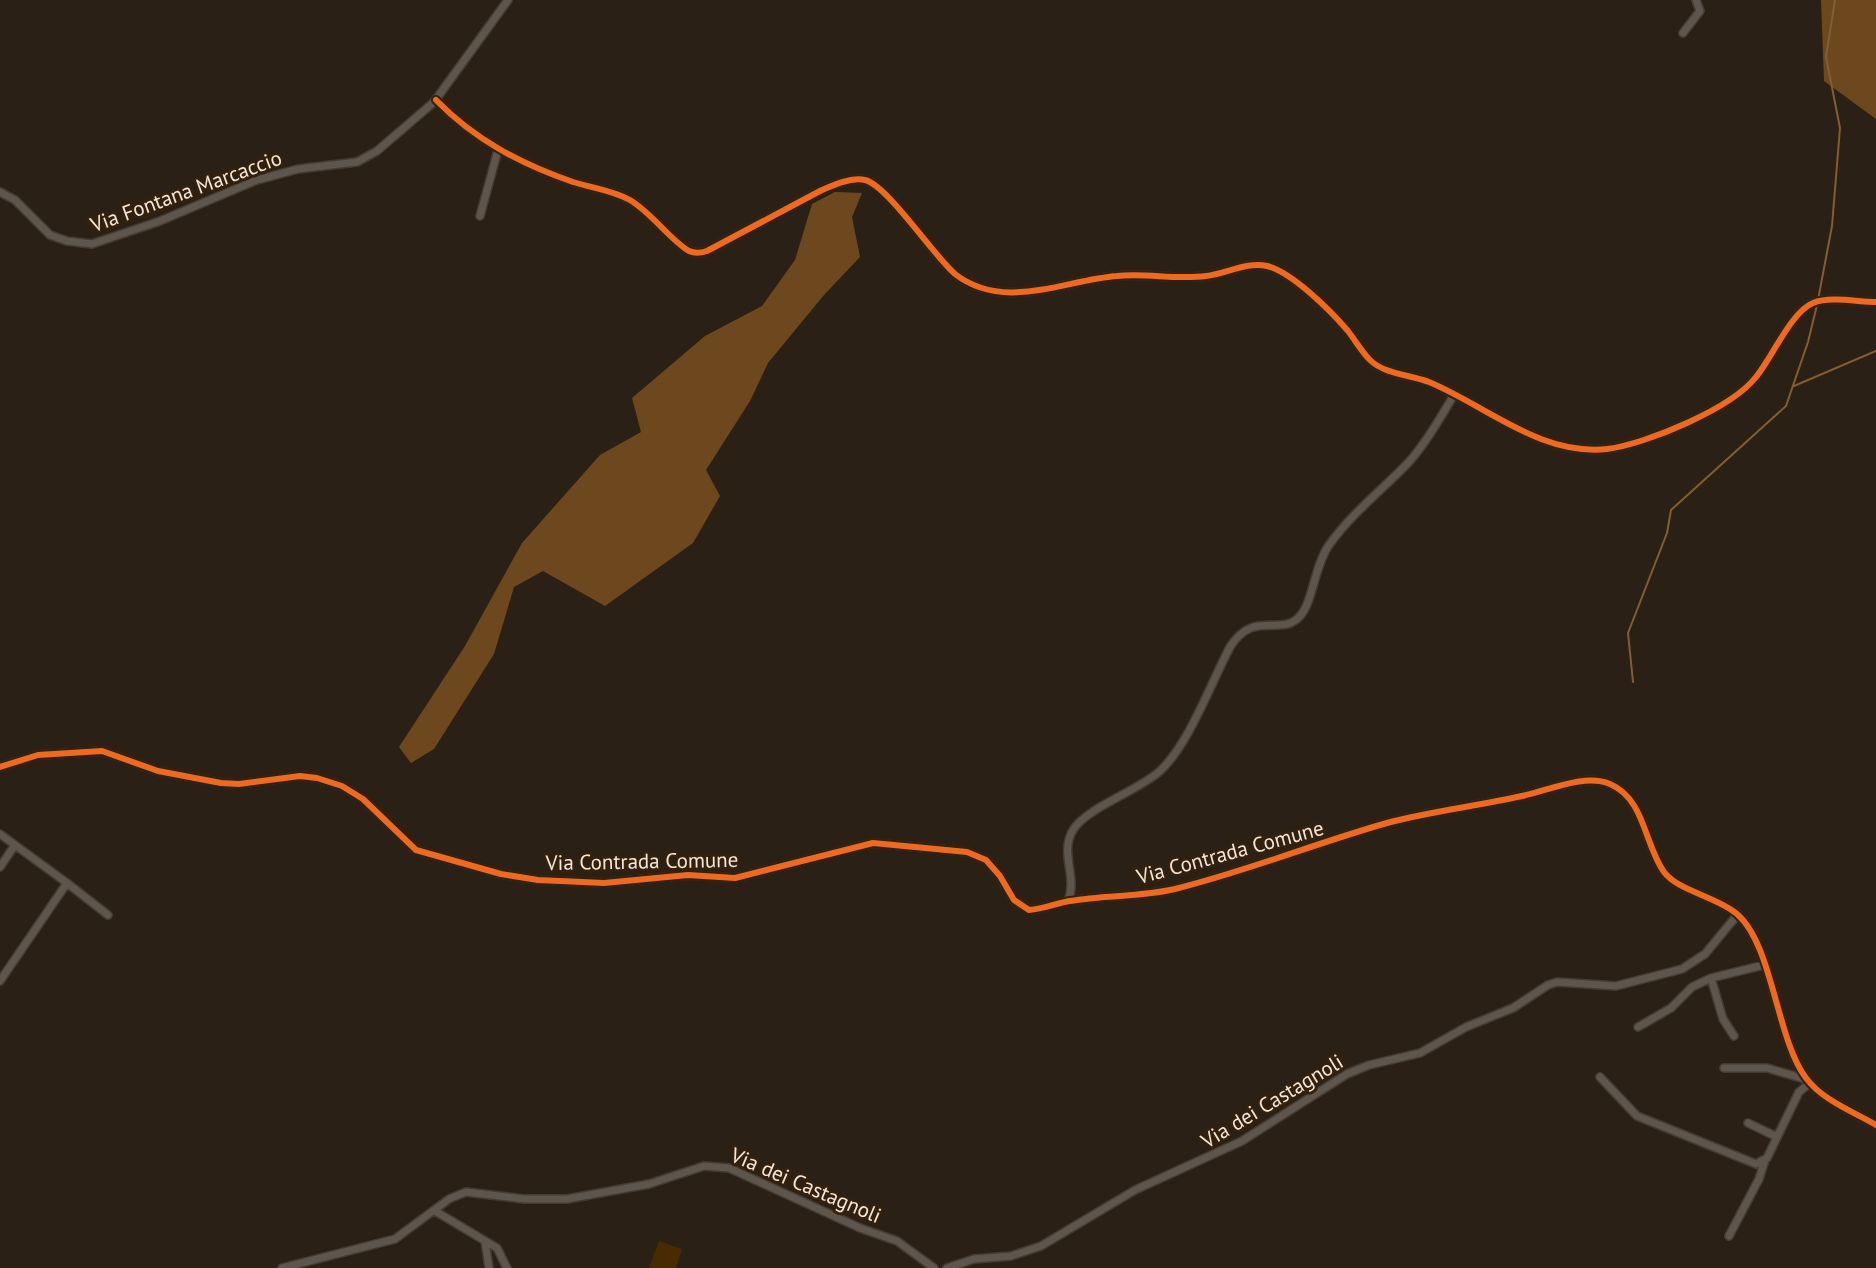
<svg xmlns="http://www.w3.org/2000/svg" width="1876" height="1268" viewBox="0 0 1876 1268" font-family="'PT Sans',sans-serif">
	<style>
		.green { fill: #482a03 }
		.forest { fill: #6d481e }
		.lines { fill: none; stroke-linecap: round; stroke-linejoin: round }
		.stream { stroke: #845d31; stroke-width: 2 }
		.street-casing { stroke: #443b33; stroke-width: 10 }
		.street { stroke: #5e564d; stroke-width: 7 }
		.cycleway-casing { stroke: #33210d; stroke-width: 10 }
		.cycleway { stroke: #ed6a23; stroke-width: 6 }
		.labels { text-anchor: middle; dominant-baseline: central; stroke-width: 6; stroke-linejoin: round; paint-order: stroke }
		.street-label { font-size: 21px; fill: #f3e6da; stroke: #33210d }
	</style>
	<rect width="100%" height="100%" fill="#2b2015"/>
	<path class="green" d="M 659,1241 L 682,1249 L 676,1268 L 649,1268 Z"/>
	<path class="forest" d="M 1821,0 L 1876,0 L 1876,119 L 1824,81 Z
		M 835,192 L 862,193 L 852,217 L 860,257 L 824,295 L 768,363 L 750,401 L 706,470 L 720,496 L 693,543 L 605,606 L 543,571 L 514,587 L 494,654 L 434,749 L 411,763 L 399,747 L 465,646 L 522,543 L 600,455 L 641,432 L 632,398 L 705,336 L 762,306 L 795,260 L 812,204 Z"/>
	<g class="lines">
		<path class="stream" d="M 1818,300 L 1832,226 L 1840,128 L 1826,57 L 1835,0
			M 1794,386 L 1876,351
			M 1633,682 L 1628,633 L 1667,533 L 1671,510 L 1786,406 L 1808,342 L 1817,305"/>
		<defs>
			<path id="street" d="M 1683,33 L 1700,11 L 1696,0
				M 436,100 C 475,140 521,164 573,182 C 592,188 612,190 630,200 C 653,214 670,240 689,251 C 695,254 701,253 707,251 L 820,191 C 833,185 851,177 865,180 C 887,185 934,256 955,274 C 1004,312 1064,280 1117,276 C 1147,273 1176,280 1206,276 C 1226,274 1247,261 1267,266 C 1292,272 1331,311 1348,331 C 1355,340 1362,352 1370,360 C 1384,374 1411,375 1429,382 C 1487,406 1540,456 1607,449 C 1647,444 1732,408 1756,377 C 1772,358 1791,312 1813,303 C 1831,296 1858,302 1876,302
				M 0,192 L 15,200 L 50,235 L 67,241 L 92,244 L 160,221 L 257,180 L 298,169 L 357,162 L 377,151 L 434,102 L 508,0
				M 480,216 L 498,150
				M 0,767 L 38,755 L 102,751 L 158,771 L 221,783 L 239,784 L 300,776 L 317,778 L 342,786 L 363,799 L 416,850 L 501,874 L 538,880 L 604,883 L 688,875 L 735,878 L 873,843 L 967,852 L 986,860 L 1000,876 L 1014,900 L 1029,910 C 1044,909 1057,903 1070,901 C 1105,895 1141,897 1175,889 C 1248,871 1316,843 1387,823 C 1431,811 1478,806 1522,796 C 1548,791 1584,773 1610,784 C 1645,799 1644,844 1664,872 C 1678,891 1718,897 1737,914 C 1773,945 1776,1038 1806,1078 C 1822,1100 1854,1112 1876,1125
				M 0,834 L 67,883 L 0,981
				M 0,867 L 15,845
				M 67,883 L 108,915
				M 1068,901 C 1078,877 1059,853 1073,830 C 1086,808 1138,791 1160,771 C 1189,744 1211,683 1230,647 C 1255,608 1281,638 1300,616 C 1313,602 1314,567 1329,545 C 1352,513 1381,491 1408,463 C 1426,443 1440,418 1454,395
				M 1638,1027 L 1671,1008 L 1692,987 L 1711,978
				M 1734,1036 L 1723,1019 L 1711,978 L 1764,965
				M 1724,1068 L 1767,1068 L 1808,1080
				M 1600,1077 L 1637,1116 L 1756,1164 L 1767,1158 L 1799,1092 L 1810,1083
				M 1748,1123 L 1777,1137
				M 435,1211 L 497,1248 L 507,1268
				M 1729,1236 L 1759,1179 L 1765,1160
				M 485,1241 L 489,1268
				M 282,1268 L 395,1239 L 449,1199 L 466,1192 L 524,1199 L 567,1199 L 649,1184 L 704,1166 L 729,1168 L 860,1228 L 897,1241 L 934,1268
				M 947,1268 L 974,1259 L 1011,1256 L 1041,1246 L 1135,1190 L 1242,1141 L 1347,1074 L 1369,1065 L 1420,1053 L 1466,1027 L 1513,1008 L 1548,985 L 1557,982 L 1616,986 L 1682,969 L 1705,954 L 1738,914"/>
		</defs>
		<use href="#street" class="street-casing"/>
		<use href="#street" class="street"/>
		<defs>
			<path id="cycleway" d="M 436,100 C 475,140 521,164 573,182 C 592,188 612,190 630,200 C 653,214 670,240 689,251 C 695,254 701,253 707,251 L 820,191 C 833,185 851,177 865,180 C 887,185 934,256 955,274 C 1004,312 1064,280 1117,276 C 1147,273 1176,280 1206,276 C 1226,274 1247,261 1267,266 C 1292,272 1331,311 1348,331 C 1355,340 1362,352 1370,360 C 1384,374 1411,375 1429,382 C 1487,406 1540,456 1607,449 C 1647,444 1732,408 1756,377 C 1772,358 1791,312 1813,303 C 1831,296 1858,302 1876,302
				M 0,767 L 38,755 L 102,751 L 158,771 L 221,783 L 239,784 L 300,776 L 317,778 L 342,786 L 363,799 L 416,850 L 501,874 L 538,880 L 604,883 L 688,875 L 735,878 L 873,843 L 967,852 L 986,860 L 1000,876 L 1014,900 L 1029,910 C 1044,909 1057,903 1070,901 C 1105,895 1141,897 1175,889 C 1248,871 1316,843 1387,823 C 1431,811 1478,806 1522,796 C 1548,791 1584,773 1610,784 C 1645,799 1644,844 1664,872 C 1678,891 1718,897 1737,914 C 1773,945 1776,1038 1806,1078 C 1822,1100 1854,1112 1876,1125"/>
		</defs>
		<use href="#cycleway" class="cycleway-casing"/>
		<use href="#cycleway" class="cycleway"/>
	</g>
	<g class="labels">
		<g class="street-label">
			<text transform="translate(186 191) rotate(-20)">Via Fontana Marcaccio</text>
			<text transform="translate(1230 852) rotate(-15)">Via Contrada Comune</text>
			<text transform="translate(642 861) rotate(-1)">Via Contrada Comune</text>
			<text transform="translate(1272 1101) rotate(-31)">Via dei Castagnoli</text>
			<text transform="translate(806 1185) rotate(23)">Via dei Castagnoli</text>
		</g>
	</g>
</svg>
